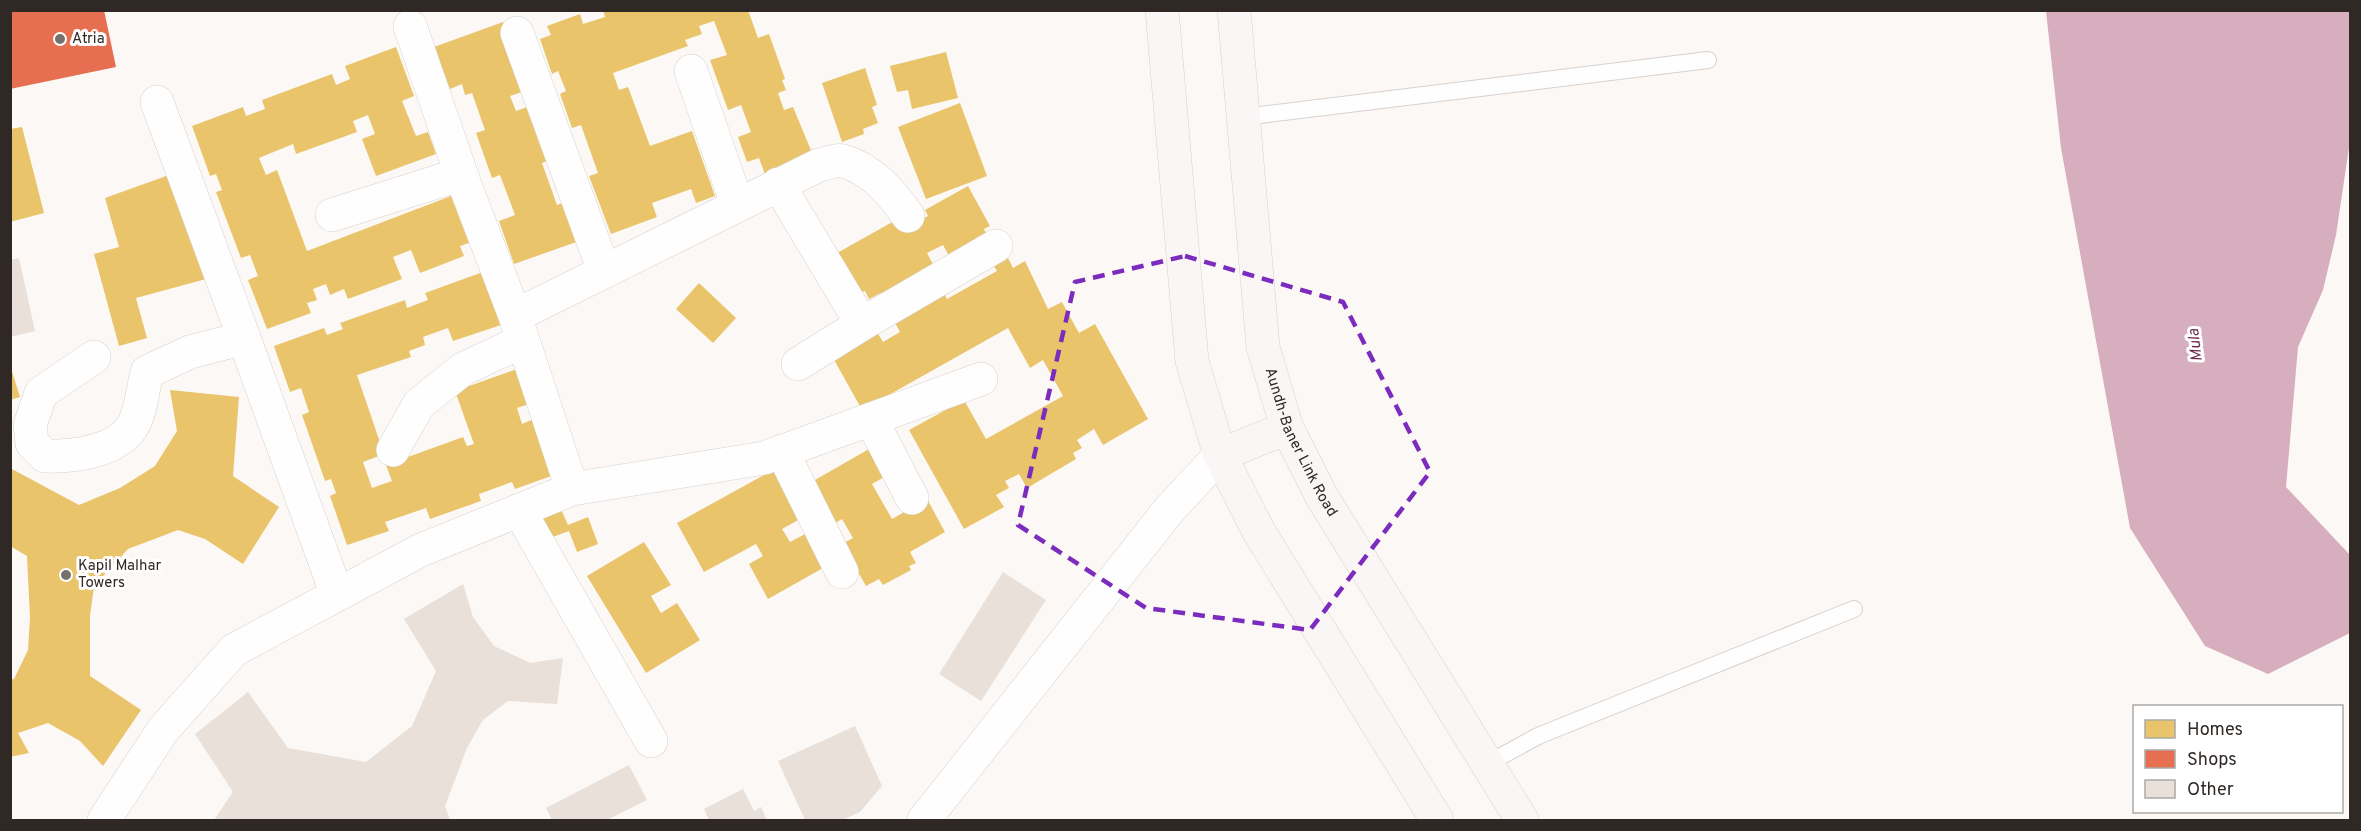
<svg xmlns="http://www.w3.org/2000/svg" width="2361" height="831" viewBox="0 0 2361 831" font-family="Overpass,sans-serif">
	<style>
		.water { fill: #d6aebd }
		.homes { fill: #e9c46a }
		.shops { fill: #e76f51 }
		.building { fill: #e8e0d9 }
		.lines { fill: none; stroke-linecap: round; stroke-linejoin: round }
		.lane-casing { stroke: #d7d1ce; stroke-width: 18 }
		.street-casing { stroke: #d7d1ce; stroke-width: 34 }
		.secondary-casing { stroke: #d7d1ce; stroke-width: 34 }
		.lane { stroke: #fffefe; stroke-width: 16 }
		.street { stroke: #fffefe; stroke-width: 33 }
		.secondary { stroke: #faf6f6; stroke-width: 33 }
		.marked { fill: none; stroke: #7b2cbf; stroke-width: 4.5; stroke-dasharray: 12 8; stroke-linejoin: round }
		.poi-dot { fill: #77716e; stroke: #fff; stroke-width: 2 }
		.labels { text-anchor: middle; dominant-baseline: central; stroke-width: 6; stroke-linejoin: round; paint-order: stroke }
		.poi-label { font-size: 15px; fill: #302825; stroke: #fff; text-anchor: start }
		.street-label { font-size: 15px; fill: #302825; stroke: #fff }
		.water-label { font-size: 16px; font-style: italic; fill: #712d4d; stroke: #fff }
	</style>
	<rect width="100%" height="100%" fill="#fcf8f6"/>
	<path class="water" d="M 2046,11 L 2350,11 L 2350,141 L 2336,235 L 2323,290 L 2298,347 L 2286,487 L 2350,555 L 2350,633 L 2268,674 L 2205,646 L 2130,528 L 2061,148 Z"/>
	<path class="homes" d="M 603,10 L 748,10 L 758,38 L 769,34 L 785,79 L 782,80 L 786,90 L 778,93 L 784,110 L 793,107 L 815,160 L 766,177 L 759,158 L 747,162 L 738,137 L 751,132 L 741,105 L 728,110 L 710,60 L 727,55 L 714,21 L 699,26 L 702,34 L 685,40 L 688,46 L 613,73 L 619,90 L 628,87 L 650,146 L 692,131 L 715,196 L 696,203 L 691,189 L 652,203 L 657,217 L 611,234 L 589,176 L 598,173 L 581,125 L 572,128 L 560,94 L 566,91 L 558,71 L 552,74 L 540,39 L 551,35 L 547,26 L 580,14 L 583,24 L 605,17 Z
		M 503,22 L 528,90 L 510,96 L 516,111 L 533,105 L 553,159 L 542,163 L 557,205 L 568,201 L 582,240 L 514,264 L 499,221 L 515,215 L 500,175 L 492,178 L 476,133 L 485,130 L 472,93 L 465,95 L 462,84 L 450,89 L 434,47 Z
		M 396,47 L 414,96 L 402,101 L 416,136 L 428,132 L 436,154 L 376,176 L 362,139 L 375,134 L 368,115 L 353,121 L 357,132 L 296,154 L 293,144 L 259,158 L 266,175 L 277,170 L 307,251 L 451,196 L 469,243 L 460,246 L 464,256 L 420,273 L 411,250 L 393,257 L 402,279 L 348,299 L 344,289 L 330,295 L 326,284 L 313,289 L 317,300 L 307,303 L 311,313 L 267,329 L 248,280 L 258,276 L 250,255 L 241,258 L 216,192 L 222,190 L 216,174 L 210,176 L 192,126 L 243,107 L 246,116 L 265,109 L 262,100 L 332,74 L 336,85 L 350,79 L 345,66 Z
		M 946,52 L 958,98 L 912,109 L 908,90 L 897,92 L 890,66 Z
		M 865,68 L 877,105 L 872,107 L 878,123 L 863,129 L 864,134 L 842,142 L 822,83 Z
		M 960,103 L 987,176 L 926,199 L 898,127 Z
		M 22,127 L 44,213 L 10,222 L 10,129 Z
		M 169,175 L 206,279 L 136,298 L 147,338 L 119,346 L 94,254 L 119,247 L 105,198 Z
		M 968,186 L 990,226 L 984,229 L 990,241 L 952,261 L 943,245 L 927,253 L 937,272 L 885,301 L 881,293 L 869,299 L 865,291 L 851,296 L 830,257 L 903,216 L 908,226 L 928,216 L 925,210 Z
		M 1008,258 L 1013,268 L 1025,261 L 1048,309 L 1062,302 L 1079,333 L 1095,324 L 1148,419 L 1103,445 L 1094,429 L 1077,440 L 1082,448 L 1073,453 L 1076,459 L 1027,488 L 1019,474 L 1005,481 L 1009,488 L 996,495 L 1004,507 L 964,529 L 909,430 L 964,400 L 986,439 L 1063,396 L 1043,360 L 1030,368 L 1008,328 L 862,410 L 832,356 L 877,332 L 883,342 L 900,332 L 894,321 L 944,293 L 947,299 L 997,271 L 994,266 Z
		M 483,272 L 501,325 L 453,341 L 448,328 L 423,337 L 425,345 L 409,351 L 411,357 L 357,375 L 384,454 L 363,462 L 372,488 L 392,481 L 386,465 L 463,437 L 467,446 L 474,444 L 455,391 L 517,369 L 529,404 L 517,408 L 522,424 L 534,419 L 554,475 L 515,489 L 512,482 L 479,494 L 481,501 L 430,519 L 426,508 L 385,522 L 389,531 L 347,545 L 330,496 L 336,493 L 331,479 L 325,481 L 302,415 L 309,412 L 301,388 L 290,392 L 274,346 L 324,328 L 327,335 L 343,329 L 340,323 L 405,300 L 407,308 L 428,300 L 425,293 Z
		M 699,283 L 736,318 L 713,343 L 676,309 Z
		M 10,365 L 20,397 L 10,400 Z
		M 170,390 L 239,397 L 233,476 L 279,507 L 243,564 L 205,539 L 178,530 L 128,549 L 94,586 L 90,616 L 90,676 L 141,710 L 103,766 L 80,741 L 48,723 L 18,733 L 29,753 L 10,757 L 10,680 L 14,679 L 28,650 L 30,618 L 27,556 L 10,546 L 10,468 L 79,505 L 120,488 L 155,466 L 177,431 Z
		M 869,449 L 884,477 L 872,484 L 892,519 L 927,499 L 945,532 L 910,552 L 916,563 L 909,566 L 911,570 L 883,585 L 879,579 L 866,586 L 842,544 L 853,538 L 842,519 L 832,525 L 808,484 Z
		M 773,470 L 800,519 L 782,529 L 790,542 L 805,534 L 823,568 L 768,599 L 749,564 L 763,556 L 756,544 L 704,572 L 677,523 Z
		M 557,500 L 568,525 L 588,517 L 598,544 L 577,552 L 569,531 L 550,538 L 538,507 Z
		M 644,542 L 671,585 L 651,596 L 661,613 L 677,603 L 700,640 L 646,673 L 587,576 Z"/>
	<path class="shops" d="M 10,10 L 104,10 L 116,67 L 10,89 Z"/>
	<path class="building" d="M 19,258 L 35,331 L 10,337 L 10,260 Z
		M 1003,572 L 1046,600 L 981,701 L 939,674 Z
		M 463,584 L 473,617 L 494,646 L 530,663 L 563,658 L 557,704 L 508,701 L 483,720 L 467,748 L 445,806 L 450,820 L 214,820 L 233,792 L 195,734 L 248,692 L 288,748 L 366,762 L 412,726 L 436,671 L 404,619 Z
		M 855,726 L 882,786 L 860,812 L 842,820 L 805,820 L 778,761 Z
		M 629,765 L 647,800 L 607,820 L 552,820 L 546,808 Z
		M 743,789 L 754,811 L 761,807 L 767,820 L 709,820 L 704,809 Z"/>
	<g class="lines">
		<defs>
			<path id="lane" d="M 1244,117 L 1708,60
				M 1487,764 L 1538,736 L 1854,609"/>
			<path id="street" d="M 410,26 L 465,185
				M 517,33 L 604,271
				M 691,71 L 737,204
				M 157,102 L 244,338
				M 778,184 L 862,324 L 996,246
				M 332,215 L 449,178 L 459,178 L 465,185 L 515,316
				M 94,357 L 41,393 L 30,425 L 32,443 L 45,456 C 72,457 115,452 132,427 C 141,413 143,388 147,372 L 190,352 L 244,338 L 337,595
				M 798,364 L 862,324
				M 871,419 L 912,498
				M 393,450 L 419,404 L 463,369 L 523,341
				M 782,451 L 842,572
				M 572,489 L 515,316 L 819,165 C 826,164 836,159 843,161 C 872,169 892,193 908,216
				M 519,510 L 651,741
				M 104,820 L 163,730 L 234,650 L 421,550 L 572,489 L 764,458 L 981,379
				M 924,820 L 1169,510 L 1220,455"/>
			<g id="secondary">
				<path d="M 1162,10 L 1192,361 L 1220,455 L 1259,532 L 1437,820"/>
				<path id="s1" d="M 1234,10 L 1263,347 L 1287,428 L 1322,497 L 1522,820"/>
				<path d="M 1220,455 L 1287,428"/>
			</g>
		</defs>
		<use href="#lane" class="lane-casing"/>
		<use href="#street" class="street-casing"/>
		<use href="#secondary" class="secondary-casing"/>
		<use href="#lane" class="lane"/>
		<use href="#street" class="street"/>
		<use href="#secondary" class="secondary"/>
	</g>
	<path class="marked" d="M 1185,256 L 1343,302 L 1430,472 L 1310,630 L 1146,608 L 1018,525 L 1075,282 Z"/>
	<g class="poi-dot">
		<circle cx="60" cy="39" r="6"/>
		<circle cx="66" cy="575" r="6"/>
	</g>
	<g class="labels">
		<g class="poi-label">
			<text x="72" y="39">Atria</text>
			<text x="78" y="566">Kapil Malhar<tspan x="78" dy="17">Towers</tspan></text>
		</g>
		<g class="street-label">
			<text stroke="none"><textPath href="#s1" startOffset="441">Aundh-Baner Link Road</textPath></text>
		</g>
		<g class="water-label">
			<text transform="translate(2196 345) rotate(-97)">Mula</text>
		</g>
	</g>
	<rect width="2361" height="831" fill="none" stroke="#302825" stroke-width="24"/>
	<rect x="2133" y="705" width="210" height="108" fill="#ffffff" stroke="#aca9a8" stroke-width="1.5"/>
	<rect x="2145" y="720" width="30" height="18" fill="#e9c46a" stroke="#aca9a8" stroke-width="1.5"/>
	<text x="2187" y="735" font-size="18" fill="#302825">Homes</text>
	<rect x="2145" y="750" width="30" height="18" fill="#e76f51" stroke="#aca9a8" stroke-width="1.5"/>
	<text x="2187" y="765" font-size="18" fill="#302825">Shops</text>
	<rect x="2145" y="780" width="30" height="18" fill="#e8e0d9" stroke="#aca9a8" stroke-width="1.5"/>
	<text x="2187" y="795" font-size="18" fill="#302825">Other</text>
</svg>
